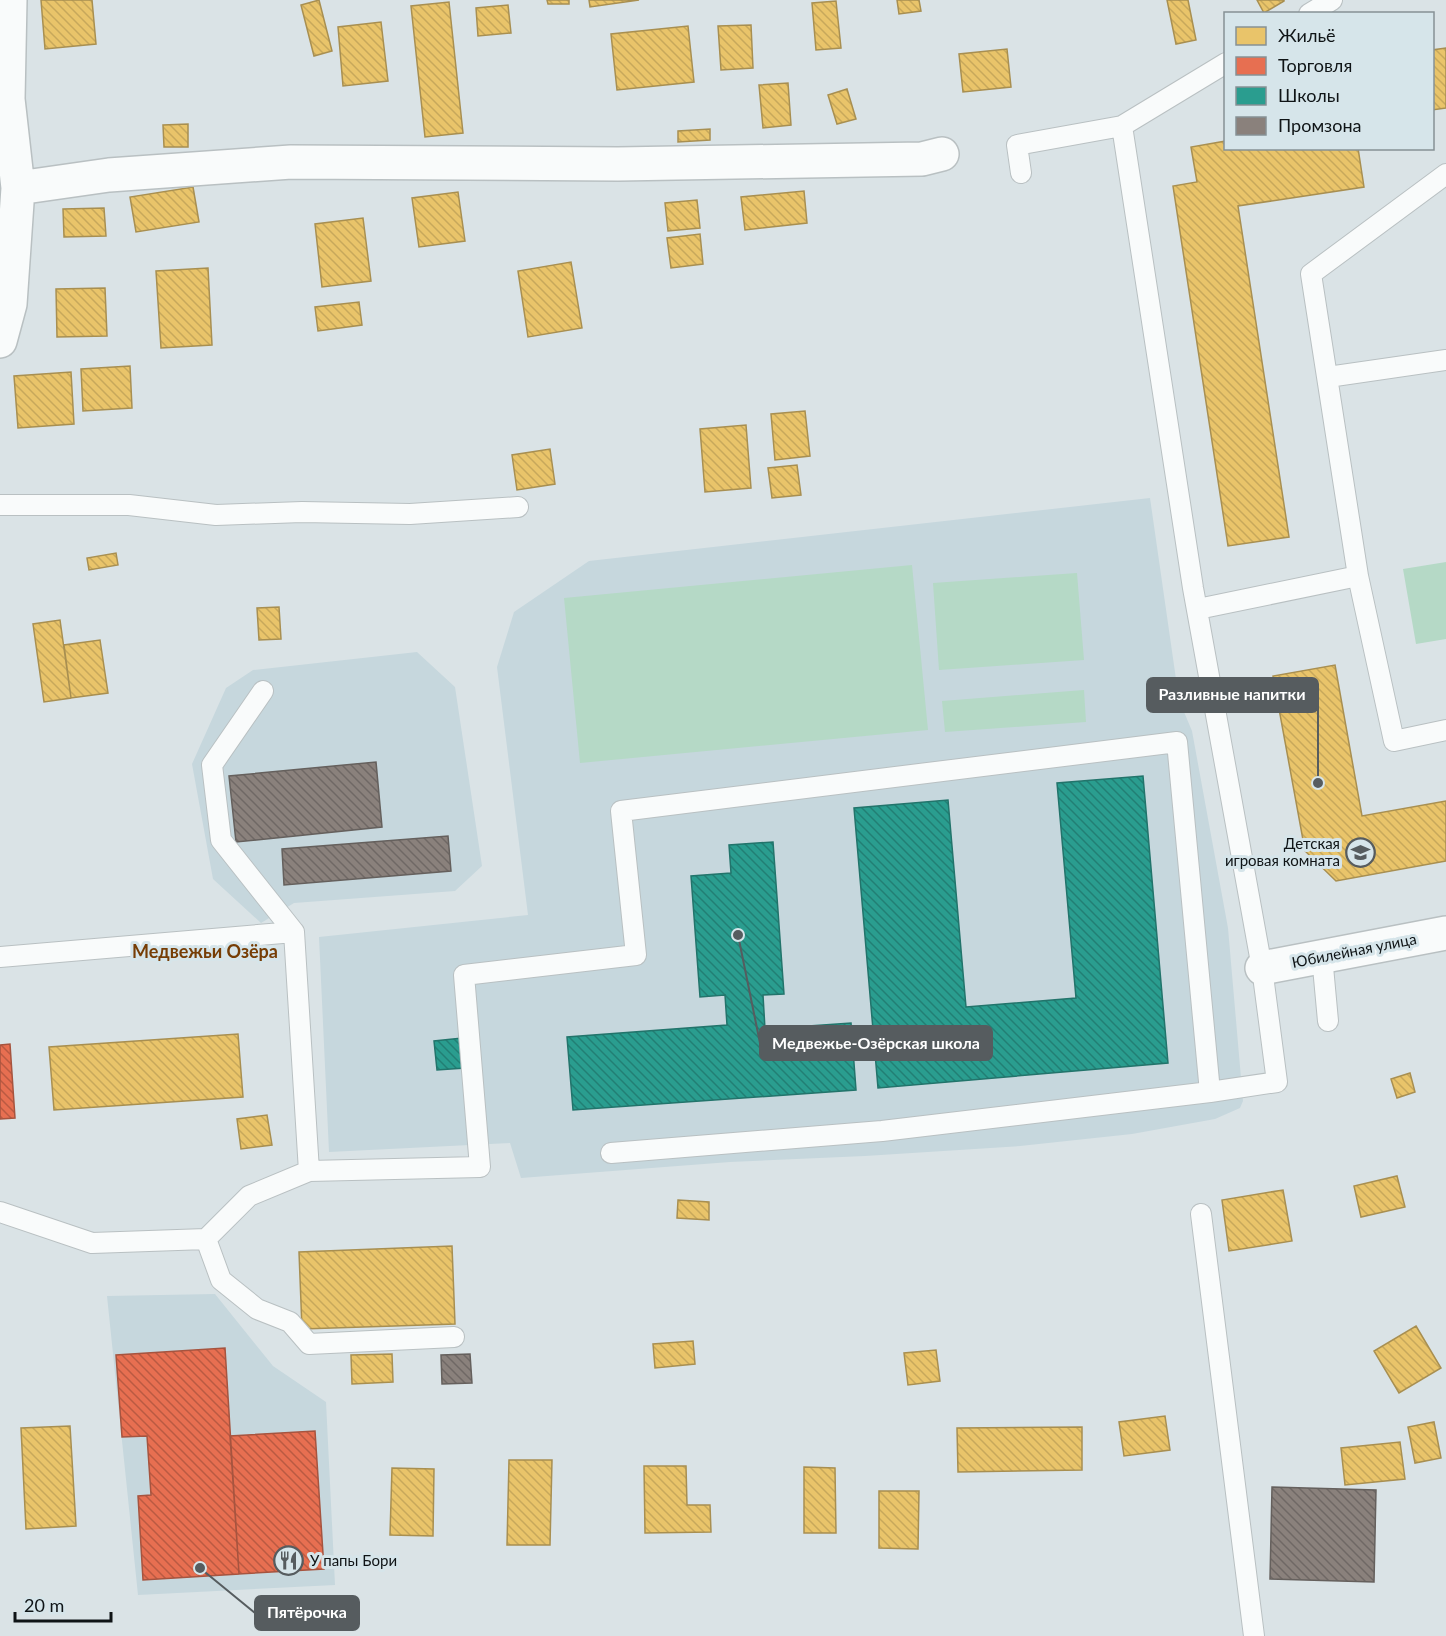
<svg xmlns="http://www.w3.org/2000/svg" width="1446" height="1636" viewBox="0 0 1446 1636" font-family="Lato,sans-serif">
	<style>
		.built { fill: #c6d7dd }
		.green { fill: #b5d9c6 }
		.homes { fill: url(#homes-back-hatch); stroke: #a88f51; stroke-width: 1.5 }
		.shops { fill: url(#shops-back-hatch); stroke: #a6543f; stroke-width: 1.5 }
		.schools { fill: url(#schools-back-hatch); stroke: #22746b; stroke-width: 1.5 }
		.industry { fill: url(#industry-back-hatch); stroke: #65605d; stroke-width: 1.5 }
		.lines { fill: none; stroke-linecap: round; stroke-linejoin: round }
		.service-casing { stroke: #b9c0c2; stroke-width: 22 }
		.minor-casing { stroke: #b9c0c2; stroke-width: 36 }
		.service { stroke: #f9fbfb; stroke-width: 20 }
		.minor { stroke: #f9fbfb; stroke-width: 33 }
		.labels { text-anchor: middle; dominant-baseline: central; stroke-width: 6; stroke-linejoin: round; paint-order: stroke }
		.poi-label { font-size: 15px; fill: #0f1416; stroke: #d6e5ea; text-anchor: end }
		.street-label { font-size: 15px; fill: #0f1416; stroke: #d6e5ea }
		.quarter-label { font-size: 18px; font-weight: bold; fill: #763d05; stroke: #d6e5ea }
		.leader { fill: none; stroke: #565c5f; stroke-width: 2 }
		.callout-dot { fill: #565c5f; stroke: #d6e5ea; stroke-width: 2 }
		.callout { fill: #565c5f; stroke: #565c5f; stroke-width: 2 }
		.callout-label { font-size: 16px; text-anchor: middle; font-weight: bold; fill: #fff }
	</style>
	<defs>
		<pattern id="homes-back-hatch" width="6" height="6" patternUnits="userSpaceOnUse" patternTransform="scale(1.5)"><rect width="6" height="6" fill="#e9c46a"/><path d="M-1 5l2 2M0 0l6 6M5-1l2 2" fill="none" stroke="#c7a85b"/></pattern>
		<pattern id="shops-back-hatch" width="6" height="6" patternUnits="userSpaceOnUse" patternTransform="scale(1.5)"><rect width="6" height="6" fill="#e76f51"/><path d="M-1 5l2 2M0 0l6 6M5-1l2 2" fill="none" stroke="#ba5a42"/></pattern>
		<pattern id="schools-back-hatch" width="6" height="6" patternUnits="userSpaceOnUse" patternTransform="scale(1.5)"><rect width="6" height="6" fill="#2a9d8f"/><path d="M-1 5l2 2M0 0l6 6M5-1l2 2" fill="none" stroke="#227f74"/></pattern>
		<pattern id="industry-back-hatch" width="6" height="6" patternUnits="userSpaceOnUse" patternTransform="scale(1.5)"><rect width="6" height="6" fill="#8a817c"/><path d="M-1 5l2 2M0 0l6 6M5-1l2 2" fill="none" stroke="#6f6865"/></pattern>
	</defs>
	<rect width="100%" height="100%" fill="#dae3e6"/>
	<path class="built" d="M 1150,498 L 1179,700 L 1192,731 L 1228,928 L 1243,1101 L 1240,1108 L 1215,1119 L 1132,1134 L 1020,1146 L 865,1156 L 730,1162 L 521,1178 L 510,1143 L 329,1152 L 319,937 L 528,915 L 497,667 L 514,612 L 589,561 Z
		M 417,652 L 455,687 L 482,866 L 455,891 L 294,903 L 261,923 L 213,879 L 192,764 L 226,688 L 253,670 Z
		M 215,1294 L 273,1366 L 326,1402 L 335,1585 L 138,1595 L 107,1296 Z"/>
	<path class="green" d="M 1446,562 L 1446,639 L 1416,644 L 1403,569 Z
		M 912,565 L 928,730 L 580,763 L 564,598 Z
		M 1077,573 L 1084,660 L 939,670 L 933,583 Z
		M 1084,690 L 1086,722 L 945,732 L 942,701 Z"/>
	<path class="homes" d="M 41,0 L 92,0 L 96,44 L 45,49 Z
		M 319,0 L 332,51 L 314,56 L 301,5 Z
		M 547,0 L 569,0 L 569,4 L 548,4 Z
		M 589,0 L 639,0 L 590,7 Z
		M 897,0 L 919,0 L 921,11 L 899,14 Z
		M 1167,0 L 1188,0 L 1196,40 L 1176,44 Z
		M 1257,0 L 1284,0 L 1284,1 L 1264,13 Z
		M 836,1 L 841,48 L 816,50 L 812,3 Z
		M 449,2 L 463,133 L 425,137 L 411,6 Z
		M 508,5 L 511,33 L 478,36 L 476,8 Z
		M 381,22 L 388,81 L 343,86 L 338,27 Z
		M 751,25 L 753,68 L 721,70 L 718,26 Z
		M 688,26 L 694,82 L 617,90 L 611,34 Z
		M 1446,48 L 1446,108 L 1432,110 L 1432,50 Z
		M 1007,49 L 1011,87 L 963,92 L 959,54 Z
		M 788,83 L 791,125 L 763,128 L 759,85 Z
		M 847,89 L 856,119 L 837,124 L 828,95 Z
		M 188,124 L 188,147 L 164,147 L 163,125 Z
		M 710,129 L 710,140 L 678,142 L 678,131 Z
		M 1226,141 L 1226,148 L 1358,148 L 1364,187 L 1238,206 L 1289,537 L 1228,546 L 1173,186 L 1197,182 L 1191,147 Z
		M 193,187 L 199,222 L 136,232 L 130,197 Z
		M 804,191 L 807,223 L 745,230 L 741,197 Z
		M 458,192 L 465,241 L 419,247 L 412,198 Z
		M 697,200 L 700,228 L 668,231 L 665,203 Z
		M 104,208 L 106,236 L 64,237 L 63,209 Z
		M 363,218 L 371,281 L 322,287 L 315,224 Z
		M 700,234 L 703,264 L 671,268 L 667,238 Z
		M 571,262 L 582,328 L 528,337 L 518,271 Z
		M 208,268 L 212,345 L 161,348 L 156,271 Z
		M 105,288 L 107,336 L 57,337 L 56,289 Z
		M 359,302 L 362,325 L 318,331 L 315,307 Z
		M 130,366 L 132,408 L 83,411 L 81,369 Z
		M 71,372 L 74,424 L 18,428 L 14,376 Z
		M 805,411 L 810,456 L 775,460 L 771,414 Z
		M 746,425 L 751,488 L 705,492 L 700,429 Z
		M 550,449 L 555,484 L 517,490 L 512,455 Z
		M 797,465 L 801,495 L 772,498 L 768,468 Z
		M 116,553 L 118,565 L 89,570 L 87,558 Z
		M 279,607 L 281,639 L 259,640 L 257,608 Z
		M 60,620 L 71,698 L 44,702 L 33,624 Z
		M 100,640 L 108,693 L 71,698 L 64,645 Z
		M 1335,665 L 1362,816 L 1446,801 L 1446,861 L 1336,881 L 1305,851 L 1273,676 Z
		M 238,1034 L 243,1097 L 54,1110 L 49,1047 Z
		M 1410,1073 L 1415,1092 L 1397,1098 L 1391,1079 Z
		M 267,1115 L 272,1145 L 241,1149 L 237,1119 Z
		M 1397,1176 L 1405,1207 L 1361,1217 L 1354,1186 Z
		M 1283,1190 L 1292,1241 L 1229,1251 L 1222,1200 Z
		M 678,1200 L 709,1202 L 709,1220 L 677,1218 Z
		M 452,1246 L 455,1324 L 302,1329 L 299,1252 Z
		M 1416,1326 L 1441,1368 L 1399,1393 L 1374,1351 Z
		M 693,1341 L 695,1364 L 655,1368 L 653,1344 Z
		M 936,1350 L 940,1381 L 908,1385 L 904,1353 Z
		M 392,1354 L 393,1382 L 352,1384 L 351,1355 Z
		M 1165,1416 L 1170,1450 L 1124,1456 L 1119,1422 Z
		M 1434,1422 L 1441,1458 L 1415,1463 L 1408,1427 Z
		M 70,1426 L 76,1526 L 26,1529 L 21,1428 Z
		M 1082,1427 L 1082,1470 L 958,1472 L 957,1428 Z
		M 1400,1442 L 1405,1479 L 1345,1485 L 1341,1448 Z
		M 509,1460 L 552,1460 L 550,1545 L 507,1545 Z
		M 644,1466 L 686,1466 L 687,1505 L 710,1505 L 711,1532 L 645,1533 Z
		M 804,1467 L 835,1468 L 836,1533 L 804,1533 Z
		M 392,1468 L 434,1469 L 433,1536 L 390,1535 Z
		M 879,1491 L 919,1491 L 918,1549 L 879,1548 Z"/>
	<path class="shops" d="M 10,1044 L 15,1118 L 0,1119 L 0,1045 Z
		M 225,1348 L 239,1574 L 143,1580 L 138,1496 L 151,1495 L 147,1436 L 122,1437 L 116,1355 Z
		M 315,1431 L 324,1569 L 239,1574 L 230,1436 Z"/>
	<path class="schools" d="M 1143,776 L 1168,1063 L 878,1088 L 854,808 L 948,800 L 966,1007 L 1076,998 L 1057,783 Z
		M 773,842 L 784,994 L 763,995 L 765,1029 L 851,1023 L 856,1090 L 573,1110 L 567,1037 L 727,1025 L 725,995 L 700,997 L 691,876 L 731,873 L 729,845 Z
		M 462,1038 L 465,1068 L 437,1070 L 434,1041 Z"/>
	<path class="industry" d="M 376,762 L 382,827 L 236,842 L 229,776 Z
		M 448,836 L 451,871 L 284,885 L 282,849 Z
		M 470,1354 L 472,1383 L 442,1384 L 441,1355 Z
		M 1272,1487 L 1376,1490 L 1374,1582 L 1270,1579 Z"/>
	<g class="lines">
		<defs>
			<path id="service" d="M 1309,14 L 1332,0
				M 1021,173 L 1017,145 L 1122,126
				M 1328,377 L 1446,360
				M 0,505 L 129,505 L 216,515 L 302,512 L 410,514 L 518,507
				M 1358,576 L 1311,274 L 1446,174
				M 1198,609 L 1358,576 L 1394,741 L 1446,730
				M 263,691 L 212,765 L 221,840 L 294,932
				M 1322,956 L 1328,1021
				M 0,957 L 294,932 L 309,1171 L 249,1196 L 206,1239 L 92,1243 L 0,1212
				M 1210,1092 L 1277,1082 L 1262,968 L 1193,588 L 1122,126 L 1226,63
				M 309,1171 L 480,1167 L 464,975 L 636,955 L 621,811 L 1177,742 L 1210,1092 L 882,1131 L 611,1153
				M 1201,1214 L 1254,1636
				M 206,1239 L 221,1280 L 257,1309 L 290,1322 L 309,1344 L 454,1337"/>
			<path id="minor" d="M 18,188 L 109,175 L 291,162 L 618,164 L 922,159 L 942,154
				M 0,341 L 10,304 L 18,188 L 8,99 L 10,0
				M 1262,968 L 1446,933"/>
		</defs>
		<use href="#service" class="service-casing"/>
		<use href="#minor" class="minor-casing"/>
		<use href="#service" class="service"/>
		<use href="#minor" class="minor"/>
	</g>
	<defs>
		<symbol id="school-ring" viewBox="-11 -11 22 22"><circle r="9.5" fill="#d6e5ea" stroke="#565c5f" stroke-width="1.5"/><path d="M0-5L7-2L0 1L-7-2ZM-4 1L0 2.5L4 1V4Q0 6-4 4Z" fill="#565c5f"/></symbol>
		<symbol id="restaurant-ring" viewBox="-11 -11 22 22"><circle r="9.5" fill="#d6e5ea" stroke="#565c5f" stroke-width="1.5"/><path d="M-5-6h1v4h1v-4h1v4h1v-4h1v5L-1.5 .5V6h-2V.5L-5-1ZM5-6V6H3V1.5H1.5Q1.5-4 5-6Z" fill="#565c5f"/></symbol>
	</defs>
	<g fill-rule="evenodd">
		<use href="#school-ring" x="1344" y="836" width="33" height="33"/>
		<use href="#restaurant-ring" x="272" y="1544" width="33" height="33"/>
	</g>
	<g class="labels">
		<g class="poi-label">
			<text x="1340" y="843">Детская<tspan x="1340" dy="17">игровая комната</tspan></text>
			<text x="310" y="1560" text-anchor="start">У папы Бори</text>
		</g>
		<g class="street-label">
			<text transform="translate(1354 950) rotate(-11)">Юбилейная улица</text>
		</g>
		<g class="quarter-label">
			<text x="205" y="951">Медвежьи Озёра</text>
		</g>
	</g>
	<path class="leader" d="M1318 783L1318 695M738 935L760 1043M200 1568L255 1613"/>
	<g class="callout-dot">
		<circle cx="1318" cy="783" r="6"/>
		<circle cx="738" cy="935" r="6"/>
		<circle cx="200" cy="1568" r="6"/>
	</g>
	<g class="callout">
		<rect x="1147" y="678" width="171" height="34" rx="6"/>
		<rect x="760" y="1026" width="232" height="34" rx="6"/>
		<rect x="255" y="1596" width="104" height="34" rx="6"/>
	</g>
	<g class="callout-label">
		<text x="1232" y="700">Разливные напитки</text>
		<text x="876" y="1049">Медвежье-Озёрская школа</text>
		<text x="307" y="1618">Пятёрочка</text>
	</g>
	<rect x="1224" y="12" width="210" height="138" fill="#d6e5ea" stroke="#869195" stroke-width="1.5"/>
	<rect x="1236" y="27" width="30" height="18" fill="#e9c46a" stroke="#869195" stroke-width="1.5"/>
	<text x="1278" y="42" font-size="18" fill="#0f1416">Жильё</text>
	<rect x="1236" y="57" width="30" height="18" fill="#e76f51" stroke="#869195" stroke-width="1.5"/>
	<text x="1278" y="72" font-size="18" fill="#0f1416">Торговля</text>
	<rect x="1236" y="87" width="30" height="18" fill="#2a9d8f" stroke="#869195" stroke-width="1.5"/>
	<text x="1278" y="102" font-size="18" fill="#0f1416">Школы</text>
	<rect x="1236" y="117" width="30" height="18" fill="#8a817c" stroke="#869195" stroke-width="1.5"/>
	<text x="1278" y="132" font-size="18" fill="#0f1416">Промзона</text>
	<path d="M15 1612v9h96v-9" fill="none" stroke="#0f1416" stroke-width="3"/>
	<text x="24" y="1612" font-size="18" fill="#0f1416" stroke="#d6e5ea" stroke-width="4.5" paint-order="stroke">20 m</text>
</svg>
